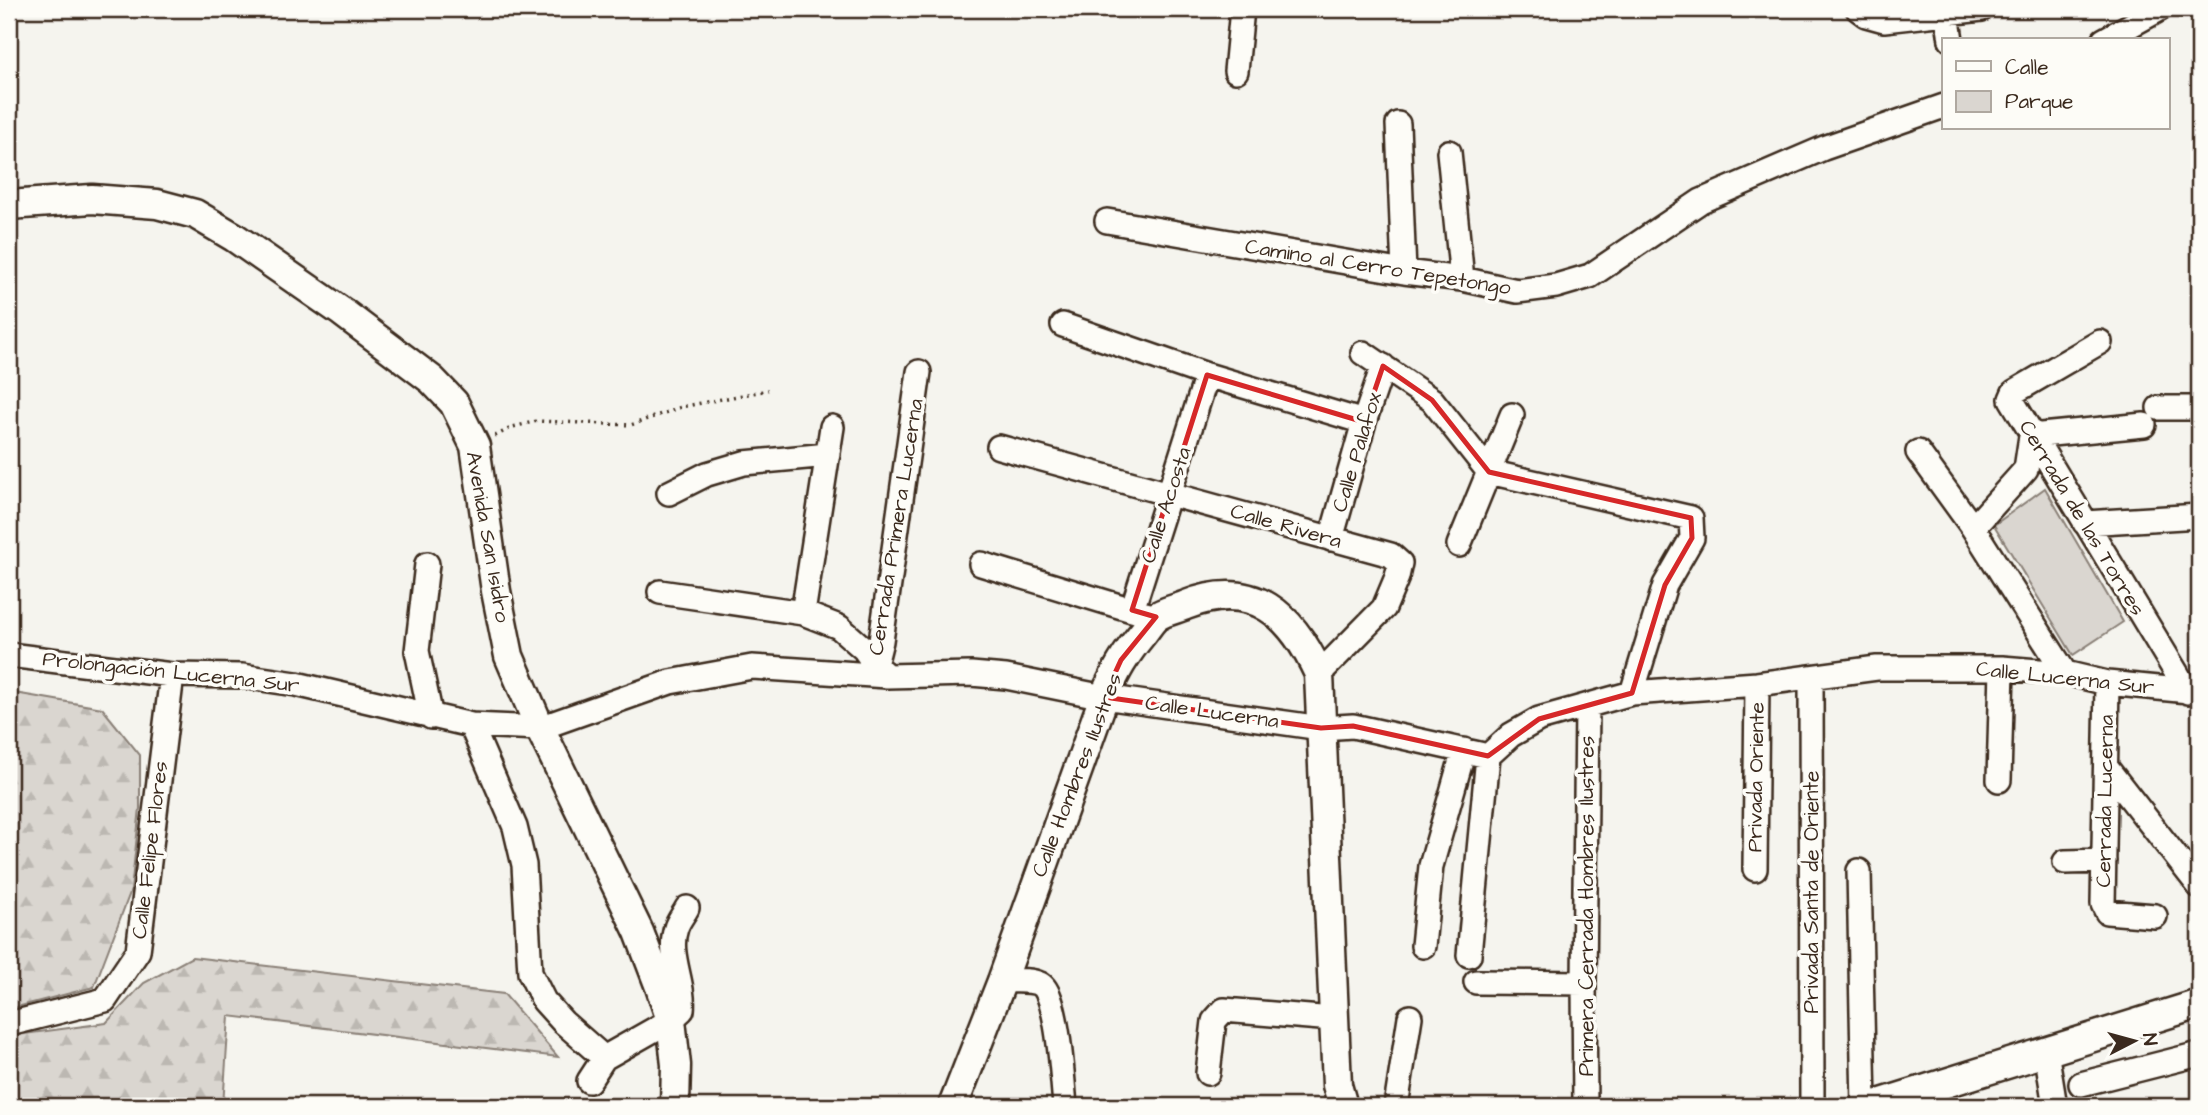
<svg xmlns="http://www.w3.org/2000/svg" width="2208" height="1115" viewBox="0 0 2208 1115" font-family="'Architects Daughter',sans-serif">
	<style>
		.green { fill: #dad6d0; stroke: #8a8077; stroke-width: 2 }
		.forest { fill: url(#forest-firs); stroke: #8a8077; stroke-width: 2 }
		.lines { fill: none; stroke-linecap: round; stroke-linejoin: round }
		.minor-casing { stroke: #3b2a1e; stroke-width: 28 }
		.major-casing { stroke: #3b2a1e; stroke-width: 33 }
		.path { stroke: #3b2a1e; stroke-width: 3.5; stroke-dasharray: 2 5; stroke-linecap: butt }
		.minor { stroke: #fdfcf7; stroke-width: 23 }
		.major { stroke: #fdfcf7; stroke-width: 28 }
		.marked { fill: none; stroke: #d62828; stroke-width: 5; stroke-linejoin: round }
		.labels { text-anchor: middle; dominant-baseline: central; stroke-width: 7; stroke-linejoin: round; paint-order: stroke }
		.street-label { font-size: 21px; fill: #3b2a1e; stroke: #fdfcf7 }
	</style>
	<defs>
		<pattern id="forest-firs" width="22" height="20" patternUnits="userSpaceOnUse" patternTransform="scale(1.75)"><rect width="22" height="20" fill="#dad6d0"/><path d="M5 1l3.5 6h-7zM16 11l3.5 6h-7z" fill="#bcb8b2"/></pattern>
	</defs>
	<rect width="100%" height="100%" fill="#f5f4ee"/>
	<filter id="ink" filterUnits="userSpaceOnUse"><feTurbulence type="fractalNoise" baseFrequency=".0143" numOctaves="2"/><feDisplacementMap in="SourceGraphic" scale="14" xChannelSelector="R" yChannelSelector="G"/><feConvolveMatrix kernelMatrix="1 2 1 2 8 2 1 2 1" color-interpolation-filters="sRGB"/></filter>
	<g filter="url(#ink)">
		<path class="green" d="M 2045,488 L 2123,622 L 2073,655 L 1994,525 Z"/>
		<path class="forest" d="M 9,692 L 102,708 L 140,755 L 140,808 L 131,890 L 94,987 L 9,1009 Z
			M 192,957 L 504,994 L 558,1057 L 229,1016 L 223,1106 L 9,1106 L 9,1036 L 106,1023 L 144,983 Z"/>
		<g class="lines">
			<defs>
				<path id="minor" d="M 1858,9 L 1866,15 L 1884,20 L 1982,9
					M 1947,14 L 1951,40
					M 2104,40 L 2160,9
					M 1236,71 L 1242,9
					M 1398,124 L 1404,272
					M 1449,152 L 1462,279
					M 1107,221 L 1404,272 L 1462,279 L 1517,291 L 1556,286 L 1590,276 L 1701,201 L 1824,148 L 1944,106
					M 1063,325 L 1207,375 L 1364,422
					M 2100,342 L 2014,392 L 2011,399 L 2188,692
					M 1363,353 L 1432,400 L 1489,472 L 1691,518 L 1692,538 L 1665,585 L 1632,693
					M 2159,408 L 2199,408
					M 999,447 L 1391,555 L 1400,563 L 1397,577 L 1384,608 L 1319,674
					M 1918,452 L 1973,528 L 2065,673
					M 669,493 L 707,474 L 744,463 L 828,455
					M 2085,523 L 2199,516
					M 1973,528 L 2026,469 L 2031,436 L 2144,425
					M 1331,539 L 1364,422 L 1383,366
					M 1459,545 L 1512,415
					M 427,564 L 417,651 L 431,717
					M 981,564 L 1132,610
					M 660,592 L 803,613 L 839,627 L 864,649 L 875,665
					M 803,613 L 832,427
					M 1156,617 L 1132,610 L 1207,375
					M 9,655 L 172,675 L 242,676 L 296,684 L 471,725 L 540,728 L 670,682 L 752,667 L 887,676 L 971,674 L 1006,677 L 1104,697 L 1321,728 L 1353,726 L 1488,756 L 1511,735 L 1539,719 L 1632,693 L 1757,684 L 1877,668 L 2002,668 L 2065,673 L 2107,683 L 2199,692
					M 887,676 L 875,665 L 881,641 L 919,372
					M 1811,677 L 1812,1106
					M 2107,683 L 2103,904 L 2107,912 L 2155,916
					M 471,725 L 515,827 L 524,865 L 530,973 L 544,1001 L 563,1022 L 604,1058 L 671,1020 L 682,1010 C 685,983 667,954 676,928 C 678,921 684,914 687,908
					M 2106,767 L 2199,886
					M 1999,780 L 2002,668
					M 2065,862 L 2104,861
					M 1755,869 L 1757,684
					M 1859,871 L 1864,1106
					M 1423,946 L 1431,866 L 1464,750
					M 1469,955 L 1488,756
					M 1002,981 C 1013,981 1030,979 1040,984 C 1058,991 1063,1086 1065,1106
					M 1476,982 L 1584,983
					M 9,1024 L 105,1000 L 138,951 L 172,675
					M 2046,1051 L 2055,1106
					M 1208,1073 L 1214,1021 L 1224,1010 L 1333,1019
					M 589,1081 L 604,1058
					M 2081,1084 L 2199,1054
					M 1396,1106 L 1410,1017
					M 1585,1106 L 1584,983 L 1587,706"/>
				<path id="major" d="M 9,205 L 92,199 L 157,204 L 195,214 L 234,237 L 342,312 L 432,380 L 454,403 L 475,446 L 496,591 L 509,656 L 540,728 L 639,932 L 660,987 L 671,1020 L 676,1065 L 675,1106
					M 953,1106 L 1002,981 L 1104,697 C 1116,671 1124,656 1143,633 C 1147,628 1151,621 1156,617 C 1164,611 1177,609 1186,605 C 1254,578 1292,615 1319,674 L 1337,1085 L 1343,1106
					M 1872,1106 L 2199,1004"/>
			</defs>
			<use href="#minor" class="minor-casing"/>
			<use href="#major" class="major-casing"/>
			<path class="path" d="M 495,436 L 513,427 L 537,421 L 631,425 L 681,407 L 768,390"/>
			<use href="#minor" class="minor"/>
			<use href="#major" class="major"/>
		</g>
	</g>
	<path class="marked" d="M 1383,366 L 1432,400 L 1489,472 L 1691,518 L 1692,538 L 1665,585 L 1632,693 L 1539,719 L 1488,756 L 1353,726 L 1321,728 L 1104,697 L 1121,660 L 1156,617 L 1132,610 L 1207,375 L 1364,422 Z"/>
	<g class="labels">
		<g class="street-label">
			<text transform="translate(1378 267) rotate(9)">Camino al Cerro Tepetongo</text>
			<text transform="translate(1357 452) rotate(-73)">Calle Palafox</text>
			<text transform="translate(1166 505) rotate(-72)">Calle Acosta</text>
			<text transform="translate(2082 518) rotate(59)">Cerrada de las Torres</text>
			<text transform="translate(1286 526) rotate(16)">Calle Rivera</text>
			<text transform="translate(896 527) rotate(-81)">Cerrada Primera Lucerna</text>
			<text transform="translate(488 537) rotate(80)">Avenida San Isidro</text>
			<text transform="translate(171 672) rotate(6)">Prolongación Lucerna Sur</text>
			<text transform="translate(2065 678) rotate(6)">Calle Lucerna Sur</text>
			<text transform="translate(1212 712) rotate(8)">Calle Lucerna</text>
			<text transform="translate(1077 775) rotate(-69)">Calle Hombres Ilustres</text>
			<text transform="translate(1756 777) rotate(-89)">Privada Oriente</text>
			<text transform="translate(2105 801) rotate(-89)">Cerrada Lucerna</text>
			<text transform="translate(150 850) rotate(-83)">Calle Felipe Flores</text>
			<text transform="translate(1811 892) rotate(-90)">Privada Santa de Oriente</text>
			<text transform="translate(1586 906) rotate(-90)">Primera Cerrada Hombres Ilustres</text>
		</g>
	</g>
	<rect width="2208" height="1115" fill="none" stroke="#fdfcf7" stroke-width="35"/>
	<rect x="18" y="18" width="2173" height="1080" fill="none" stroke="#3b2a1e" stroke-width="2.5" filter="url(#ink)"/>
	<rect x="1942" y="38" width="228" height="91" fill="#fdfcf7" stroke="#afa8a0" stroke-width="2"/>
	<rect x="1956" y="61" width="35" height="10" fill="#fdfcf7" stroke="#afa8a0" stroke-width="2"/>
	<text x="2005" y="74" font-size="21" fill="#3b2a1e">Calle</text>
	<rect x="1956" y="91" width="35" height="21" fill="#dad6d0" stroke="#afa8a0" stroke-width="2"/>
	<text x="2005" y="108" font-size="21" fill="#3b2a1e">Parque</text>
	<g transform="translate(2134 1041) rotate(84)" stroke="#fdfcf7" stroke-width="5" paint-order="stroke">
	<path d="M0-5L12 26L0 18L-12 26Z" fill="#3b2a1e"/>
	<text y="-10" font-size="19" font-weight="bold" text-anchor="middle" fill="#3b2a1e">N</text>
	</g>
</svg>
